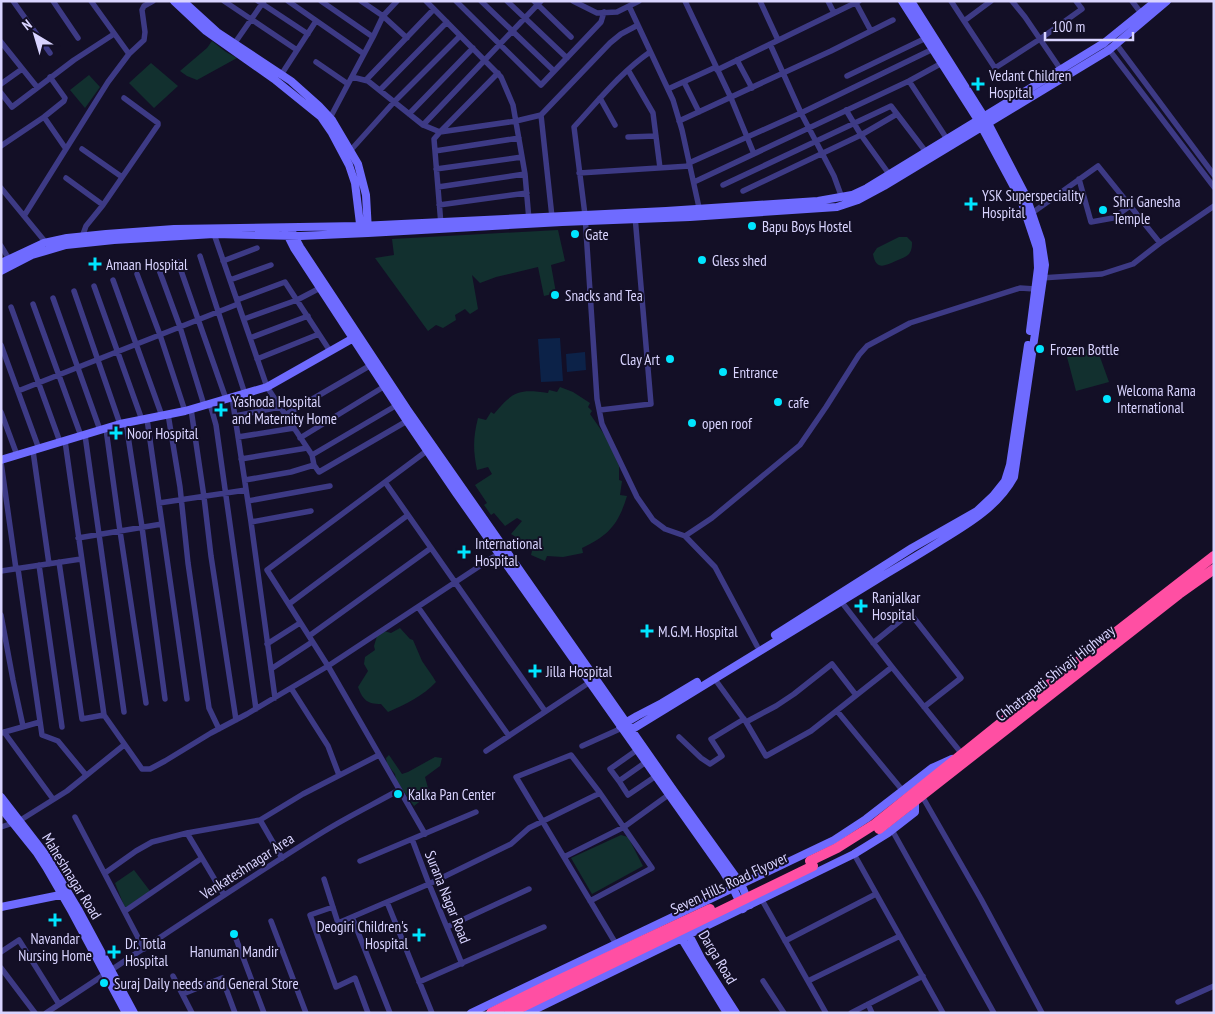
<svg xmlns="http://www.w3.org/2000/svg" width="1215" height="1014" viewBox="0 0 1215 1014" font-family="'PT Sans Narrow',sans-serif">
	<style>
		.green { fill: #12302f }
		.water { fill: #0c2248 }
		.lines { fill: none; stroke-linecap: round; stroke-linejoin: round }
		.street { stroke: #3d3a85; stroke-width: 5.5 }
		.secondary { stroke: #6f6bff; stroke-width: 8 }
		.highway { stroke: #ff4fa3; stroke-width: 10 }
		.highway-bridge { stroke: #ff4fa3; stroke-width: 10 }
		.poi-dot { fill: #00e5ff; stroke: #130f26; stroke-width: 2 }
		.labels { text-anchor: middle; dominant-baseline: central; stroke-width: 4; stroke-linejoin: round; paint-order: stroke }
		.poi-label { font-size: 15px; fill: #d9d4ff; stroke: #130f26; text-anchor: start }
		.street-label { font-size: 15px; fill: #d9d4ff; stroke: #130f26 }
	</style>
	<rect width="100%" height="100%" fill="#130f26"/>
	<path class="green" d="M 212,41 L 226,52 L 237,58 L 197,80 L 187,76 L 180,71 L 207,48 Z
		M 151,63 L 178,86 L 154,108 L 129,83 Z
		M 89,75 L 100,87 L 85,108 L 70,90 Z
		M 558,230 L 565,261 L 551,265 L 556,293 L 544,296 L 538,267 L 496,277 L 480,283 L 472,275 L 478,309 L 470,314 L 465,309 L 455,315 L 456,320 L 443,328 L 436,325 L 428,331 L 375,258 L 394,255 L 392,239 Z
		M 899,237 L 907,237 L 912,242 C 912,246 912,250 909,254 C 906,257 902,258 898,260 C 886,265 876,272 873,254 L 877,248 Z
		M 1096,346 L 1109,382 L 1076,391 L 1067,357 Z
		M 560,387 L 573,392 L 590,403 L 588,407 L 592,411 L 590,414 L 608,440 L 619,466 L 619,480 L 622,481 L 620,495 L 627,496 C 618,525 609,535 582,548 L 583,553 L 563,557 L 547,556 L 545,561 L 531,555 L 532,551 L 518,544 L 521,540 L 511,534 L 522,521 L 517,518 L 505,526 L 494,513 L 491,515 L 484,505 L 487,503 L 475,485 L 492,474 L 488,467 L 477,470 C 473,450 473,438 478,418 L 486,420 L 491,412 L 494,414 C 513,391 519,389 548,393 L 549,390 L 557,392 Z
		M 400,628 L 410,639 L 413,640 L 422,661 L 433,677 L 436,682 C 423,696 406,704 388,712 L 381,704 C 367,704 363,700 358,687 L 368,671 L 364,664 L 365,657 L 375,650 L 374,646 L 377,636 L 384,631 L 391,633 Z
		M 389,755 L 402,774 L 408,772 L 435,757 L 442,758 L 440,766 L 425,777 L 428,788 L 432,792 L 414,806 L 396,780 L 395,774 L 387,764 L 386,758 Z
		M 621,835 L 628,837 L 643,866 L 592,894 L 571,858 Z
		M 134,870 L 150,891 L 125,908 L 115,883 Z"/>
	<path class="water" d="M 560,338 L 563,381 L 541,382 L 538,339 Z
		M 585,352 L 586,370 L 567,372 L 566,354 Z"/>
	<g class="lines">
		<path class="street" d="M 13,1 L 50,53
			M 53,1 L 78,38
			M 91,1 L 129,54
			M 224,1 L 297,50
			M 258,1 L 308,34
			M 288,1 L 364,54
			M 321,1 L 373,37
			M 361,1 L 383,16 L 407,38
			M 426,1 L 501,77 L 513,105 L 525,174 L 529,220
			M 456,1 L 541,85 L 601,22 L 604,12
			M 481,1 L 554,71
			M 507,1 L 567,58
			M 534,1 L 571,37
			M 573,1 L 597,13 L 617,12 L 639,1
			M 685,1 L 731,98 L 754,154
			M 760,1 L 778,40
			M 828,1 L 834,13
			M 951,1 L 964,21
			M 991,1 L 964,21 L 995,68 L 1040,39 L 1082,9 L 1076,1
			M 1012,1 L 1025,17 L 1061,70
			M 1132,1 L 1141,13
			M 856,3 L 871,31
			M 629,6 L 673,100 L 682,130 L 700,212
			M 1114,41 L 1214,175
			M 1,42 L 37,87
			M 770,44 L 801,113 L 834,176 L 842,198
			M 232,47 L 264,1
			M 1107,47 L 1214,187
			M 650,52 C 621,72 598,101 574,127 L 585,215 L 597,399 L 602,424 L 637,497 L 653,520 L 665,529 L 685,536 L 715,567 L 757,646
			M 737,60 L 752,88
			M 316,62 L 348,84
			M 628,70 L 653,113 L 660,168
			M 717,70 L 859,1
			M 281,75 L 316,21
			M 847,76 L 926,38
			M 352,77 L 368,81 L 423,125 L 440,132 L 516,121 L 541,115
			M 366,80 L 434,9
			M 909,81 L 947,139
			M 684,82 L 699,112
			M 1,84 L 22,69
			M 668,89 L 716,67
			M 380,90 L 447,22
			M 1,93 L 12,107 L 74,60 L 114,34
			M 600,98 L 615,125
			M 846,110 L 861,135 L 889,174
			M 409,114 L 473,48
			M 44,117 L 66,149
			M 330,118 L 373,37 L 383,16 L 397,1
			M 679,121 L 831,51 L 893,20
			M 423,125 L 541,1
			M 628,137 L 656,136
			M 1,146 L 44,117 L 64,101 L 65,98 L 50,77
			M 82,149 L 122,177
			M 350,151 L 394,102 L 460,36
			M 435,151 L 519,138
			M 689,163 L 801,113 L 933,49
			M 436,169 L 522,157
			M 579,173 L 690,166
			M 66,178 L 103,205
			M 1079,179 L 1091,222 L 1113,218 L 1130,206
			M 694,182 L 909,81 L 942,63
			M 723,185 L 891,106 L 926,152
			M 438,187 L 525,174
			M 1,188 L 47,244
			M 743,191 L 861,135 L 897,114
			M 439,205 L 527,193
			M 1032,213 L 1098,166 L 1160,243
			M 24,216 L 108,82 L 129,54 L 144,40 L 145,32 L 142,10 L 144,6 L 153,1
			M 552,217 L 541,115 L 610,43 L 621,34 L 638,25
			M 441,225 L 434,139 L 440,132 L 498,73
			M 214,234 L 267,387 L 312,455 L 314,465 L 319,472 L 407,421
			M 82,237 L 86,226 L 103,205 L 158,125 L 158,123 L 124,98
			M 1,246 L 9,259
			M 200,256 L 245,394
			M 223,261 L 257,248
			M 178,262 L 226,399
			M 158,267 L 180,327 L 204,405
			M 137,274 L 160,335 L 185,411
			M 1041,278 L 1102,274 L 1133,264 L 1160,243 L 1214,206
			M 113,280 L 162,416
			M 230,280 L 271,265
			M 94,286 L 142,420
			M 74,291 L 120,424
			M 53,298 L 100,430
			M 237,300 L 285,282 L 330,351
			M 33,304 L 81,436
			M 11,307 L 60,442
			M 244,319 L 297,300 L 320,288
			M 250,338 L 308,316
			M 1,345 L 39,449
			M 257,359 L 319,334
			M 18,391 L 238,304
			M 232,397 L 251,522 L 275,698
			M 210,404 L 216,425 L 256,709
			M 191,409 L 204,497 L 211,556 L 236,720
			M 600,410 L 651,404 L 635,216
			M 1,412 L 17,455
			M 168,414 L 180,487 L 188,563 L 209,708 L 219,729
			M 285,415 L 371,365
			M 235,416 L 280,407
			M 147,419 L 187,699
			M 126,423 L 142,527 L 165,699
			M 106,429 L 120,531 L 146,703
			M 85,435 L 124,712
			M 238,437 L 294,428
			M 300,438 L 385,386
			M 65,441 L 104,715 L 142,769 L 150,769 L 165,761 L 211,733 L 247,714 L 328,666 L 501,552
			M 33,451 L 49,564
			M 312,455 L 397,405
			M 241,459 L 307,448
			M 1,462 L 16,569
			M 245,480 L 291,472 L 314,465
			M 385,482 L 545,711
			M 248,501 L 330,486
			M 159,503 L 246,490
			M 251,522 L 311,511
			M 685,536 L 712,518 L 800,445 L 826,407 L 859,355 L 867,346 L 910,323 L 1020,288 L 1035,289 L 1037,288
			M 78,538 L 162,524
			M 59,562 L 82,719 L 104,715
			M 39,565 L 62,727
			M 18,569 L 42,735 L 58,741 L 86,775
			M 1,571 L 81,559
			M 840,600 L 892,667 L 962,754
			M 289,604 L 408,515
			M 418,607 L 509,736
			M 1,615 L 13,680 L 23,726
			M 309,636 L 431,548
			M 873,643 L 910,613 L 961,678 L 924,707
			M 267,644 L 300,623
			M 271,669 L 312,642
			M 714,678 L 746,722 L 766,756 L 811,731 L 892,667
			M 291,688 L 328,746 L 339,775
			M 837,711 L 903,791
			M 746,722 L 776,706 L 794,694 L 832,664 L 856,695
			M 4,732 L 53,799
			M 1,733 L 40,722
			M 679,737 L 701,758 L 710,764 L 722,756 L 711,739 L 744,719
			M 582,746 L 622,728
			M 637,750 L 610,769 L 619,781 L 646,762
			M 486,751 L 590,682
			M 619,781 L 628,795 L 656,776
			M 922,796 L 981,899 L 1042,1013
			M 75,817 L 144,949
			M 1,827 L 19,821 L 67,791 L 124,745
			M 892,830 L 994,1013
			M 187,833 L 224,895
			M 425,834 L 328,666 L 267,570 L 428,450
			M 412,839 L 429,884 L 462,964
			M 854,854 L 943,1013
			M 564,857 L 624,827 L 671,793
			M 282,858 L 260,820 L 303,794 L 379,755
			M 360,861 L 476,812
			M 105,873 L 136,851 L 152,842 L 187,833 L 260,820
			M 324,879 L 338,923 L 429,884 L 511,844 L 529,828 L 600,793
			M 762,900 L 826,1013
			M 590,901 L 652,868 L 600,793 L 571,755 L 516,777 L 616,944
			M 387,902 L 432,1013
			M 333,907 L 310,915 L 336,987 L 355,978 L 368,1013
			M 125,911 L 202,858
			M 352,917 L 390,1013
			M 271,921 L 306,1013
			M 447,927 L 529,889
			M 235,936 L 264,1013
			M 785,941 L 876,894
			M 1,952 L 19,940 L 59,1004
			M 1,968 L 35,1013
			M 173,976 L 192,1013
			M 763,981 L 784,1013
			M 808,981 L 900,936
			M 419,982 L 544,927
			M 183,994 L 222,978 L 235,1013
			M 1178,1002 L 1214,986
			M 868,1004 L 872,1013
			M 46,1013 C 138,953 229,890 323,832 C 347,817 374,804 399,790
			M 851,1013 L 923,976"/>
		<path class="secondary" d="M 174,1 L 206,31 L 274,79 L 321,117 L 332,133 L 349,165 L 355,183 L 361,232
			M 183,1 L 217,32 L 291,81 L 319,106 L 332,120 L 358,164 L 366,195 L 368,231
			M 902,1 L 978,120 L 1021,200 L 1037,248 L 1038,268 L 1030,331
			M 286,232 L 294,248 L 407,421 L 456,493 L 723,871 L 733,888 L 743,909
			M 292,232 L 300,247 L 407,409 L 674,791 L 741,884 L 750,905
			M 1,263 L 44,243 L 67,238 L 106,234 L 174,229 L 360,226 L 666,211 L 818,201 L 852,195 L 867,188 L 1104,43 L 1156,1
			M 1,271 L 32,255 L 66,245 L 114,240 L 214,234 L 300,236 L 368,233 L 562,222 L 690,217 L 837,207 L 858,200 L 884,186 L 1109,50 L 1167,1
			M 1,460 L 120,424 L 185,411 L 267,387 L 357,336
			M 775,635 L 912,548 L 977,511 L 993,496 L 1005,481 L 1010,465 L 1028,345
			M 620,726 L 637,716 L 662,703 L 697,682
			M 626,733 L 876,580 C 898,567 920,554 942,540 C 970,523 998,506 1014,477 L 1045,265 L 1041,240 L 1026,196 L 988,123 L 959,77 L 911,1
			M 1,797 L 45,854 L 78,909 L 134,1013
			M 1,808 L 37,853 L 46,867 L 72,912 L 126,1013
			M 1,907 L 65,894
			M 687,931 L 702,960 L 736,1013
			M 680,936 L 727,1013
			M 471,1013 L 834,840 L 866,819 L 932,768 L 952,759
			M 528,1013 L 854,854 L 888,833 L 915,812 L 915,801"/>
		<path class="highway" d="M 879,829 L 1179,594 L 1214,569
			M 810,861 L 837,848 L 875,824 L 1052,682 L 1214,556
			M 491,1013 L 548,985
			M 510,1013 L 551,993"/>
		<path class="highway-bridge" d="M 548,985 L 710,909
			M 551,993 L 813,866"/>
	</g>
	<g class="poi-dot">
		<path d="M975.5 76.5h5v5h5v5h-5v5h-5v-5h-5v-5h5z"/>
		<path d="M968.5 196.5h5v5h5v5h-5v5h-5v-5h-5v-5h5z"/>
		<circle cx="1103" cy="210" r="5"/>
		<circle cx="752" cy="226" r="5"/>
		<circle cx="575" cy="234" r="5"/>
		<circle cx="702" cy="260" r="5"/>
		<path d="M92.5 256.5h5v5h5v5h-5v5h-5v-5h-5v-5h5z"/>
		<circle cx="555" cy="295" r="5"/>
		<circle cx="1040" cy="349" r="5"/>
		<circle cx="670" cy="359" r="5"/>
		<circle cx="723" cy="372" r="5"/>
		<circle cx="1107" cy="399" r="5"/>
		<circle cx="778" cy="402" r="5"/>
		<path d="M218.5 402.5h5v5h5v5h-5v5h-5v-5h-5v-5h5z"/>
		<circle cx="692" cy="423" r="5"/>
		<path d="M113.5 425.5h5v5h5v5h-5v5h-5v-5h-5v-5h5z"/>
		<path d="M461.5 544.5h5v5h5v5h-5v5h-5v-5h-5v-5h5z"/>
		<path d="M858.5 598.5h5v5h5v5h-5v5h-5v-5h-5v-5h5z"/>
		<path d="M644.5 623.5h5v5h5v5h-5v5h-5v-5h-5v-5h5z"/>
		<path d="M532.5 663.5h5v5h5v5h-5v5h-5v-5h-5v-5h5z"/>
		<circle cx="398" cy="794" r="5"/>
		<path d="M52.5 912.5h5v5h5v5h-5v5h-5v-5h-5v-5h5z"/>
		<circle cx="234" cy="934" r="5"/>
		<path d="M416.5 927.5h5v5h5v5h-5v5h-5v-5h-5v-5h5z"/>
		<path d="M111.5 944.5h5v5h5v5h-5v5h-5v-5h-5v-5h5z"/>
		<circle cx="104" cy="983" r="5"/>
	</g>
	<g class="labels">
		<g class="poi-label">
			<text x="989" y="75">Vedant Children<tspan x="989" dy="17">Hospital</tspan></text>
			<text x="982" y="195">YSK Superspeciality<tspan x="982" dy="17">Hospital</tspan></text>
			<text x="1113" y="201">Shri Ganesha<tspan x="1113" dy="17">Temple</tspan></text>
			<text x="762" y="226">Bapu Boys Hostel</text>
			<text x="585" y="234">Gate</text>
			<text x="712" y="260">Gless shed</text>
			<text x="106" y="264">Amaan Hospital</text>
			<text x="565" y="295">Snacks and Tea</text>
			<text x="1050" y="349">Frozen Bottle</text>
			<text x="660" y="359" text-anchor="end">Clay Art</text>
			<text x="733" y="372">Entrance</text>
			<text x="1117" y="390">Welcoma Rama<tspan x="1117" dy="17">International</tspan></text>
			<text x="232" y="401">Yashoda Hospital<tspan x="232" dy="17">and Maternity Home</tspan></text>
			<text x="788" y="402">cafe</text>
			<text x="702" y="423">open roof</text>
			<text x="127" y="433">Noor Hospital</text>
			<text x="475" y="543">International<tspan x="475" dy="17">Hospital</tspan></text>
			<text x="872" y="597">Ranjalkar<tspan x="872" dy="17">Hospital</tspan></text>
			<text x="658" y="631">M.G.M. Hospital</text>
			<text x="546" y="671">Jilla Hospital</text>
			<text x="408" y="794">Kalka Pan Center</text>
			<text x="408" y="926" text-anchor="end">Deogiri Children's<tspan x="408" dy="17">Hospital</tspan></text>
			<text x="55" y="938" text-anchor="middle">Navandar<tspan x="55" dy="17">Nursing Home</tspan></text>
			<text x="125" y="943">Dr. Totla<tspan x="125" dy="17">Hospital</tspan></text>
			<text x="234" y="951" text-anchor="middle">Hanuman Mandir</text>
			<text x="114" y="983">Suraj Daily needs and General Store</text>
		</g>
		<g class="street-label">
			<text transform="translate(1055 673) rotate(-38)">Chhatrapati Shivaji Highway</text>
			<text transform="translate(247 866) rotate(-33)">Venkateshnagar Area</text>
			<text transform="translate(72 876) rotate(58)">Maheshnagar Road</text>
			<text transform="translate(729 883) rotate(-25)">Seven Hills Road Flyover</text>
			<text transform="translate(448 897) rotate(68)">Surana Nagar Road</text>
			<text transform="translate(718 957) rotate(59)">Darga Road</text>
		</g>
	</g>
	<rect width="1215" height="1014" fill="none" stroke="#d9d4ff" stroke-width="5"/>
	<g transform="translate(35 35) rotate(322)" stroke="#130f26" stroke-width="4" paint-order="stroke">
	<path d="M0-4L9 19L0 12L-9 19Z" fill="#d9d4ff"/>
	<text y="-8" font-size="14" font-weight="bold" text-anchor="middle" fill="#d9d4ff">N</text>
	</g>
	<path d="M1045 32v8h88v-8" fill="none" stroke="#d9d4ff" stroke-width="2.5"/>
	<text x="1052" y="32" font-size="15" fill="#d9d4ff" stroke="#130f26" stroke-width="4" paint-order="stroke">100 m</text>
</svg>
